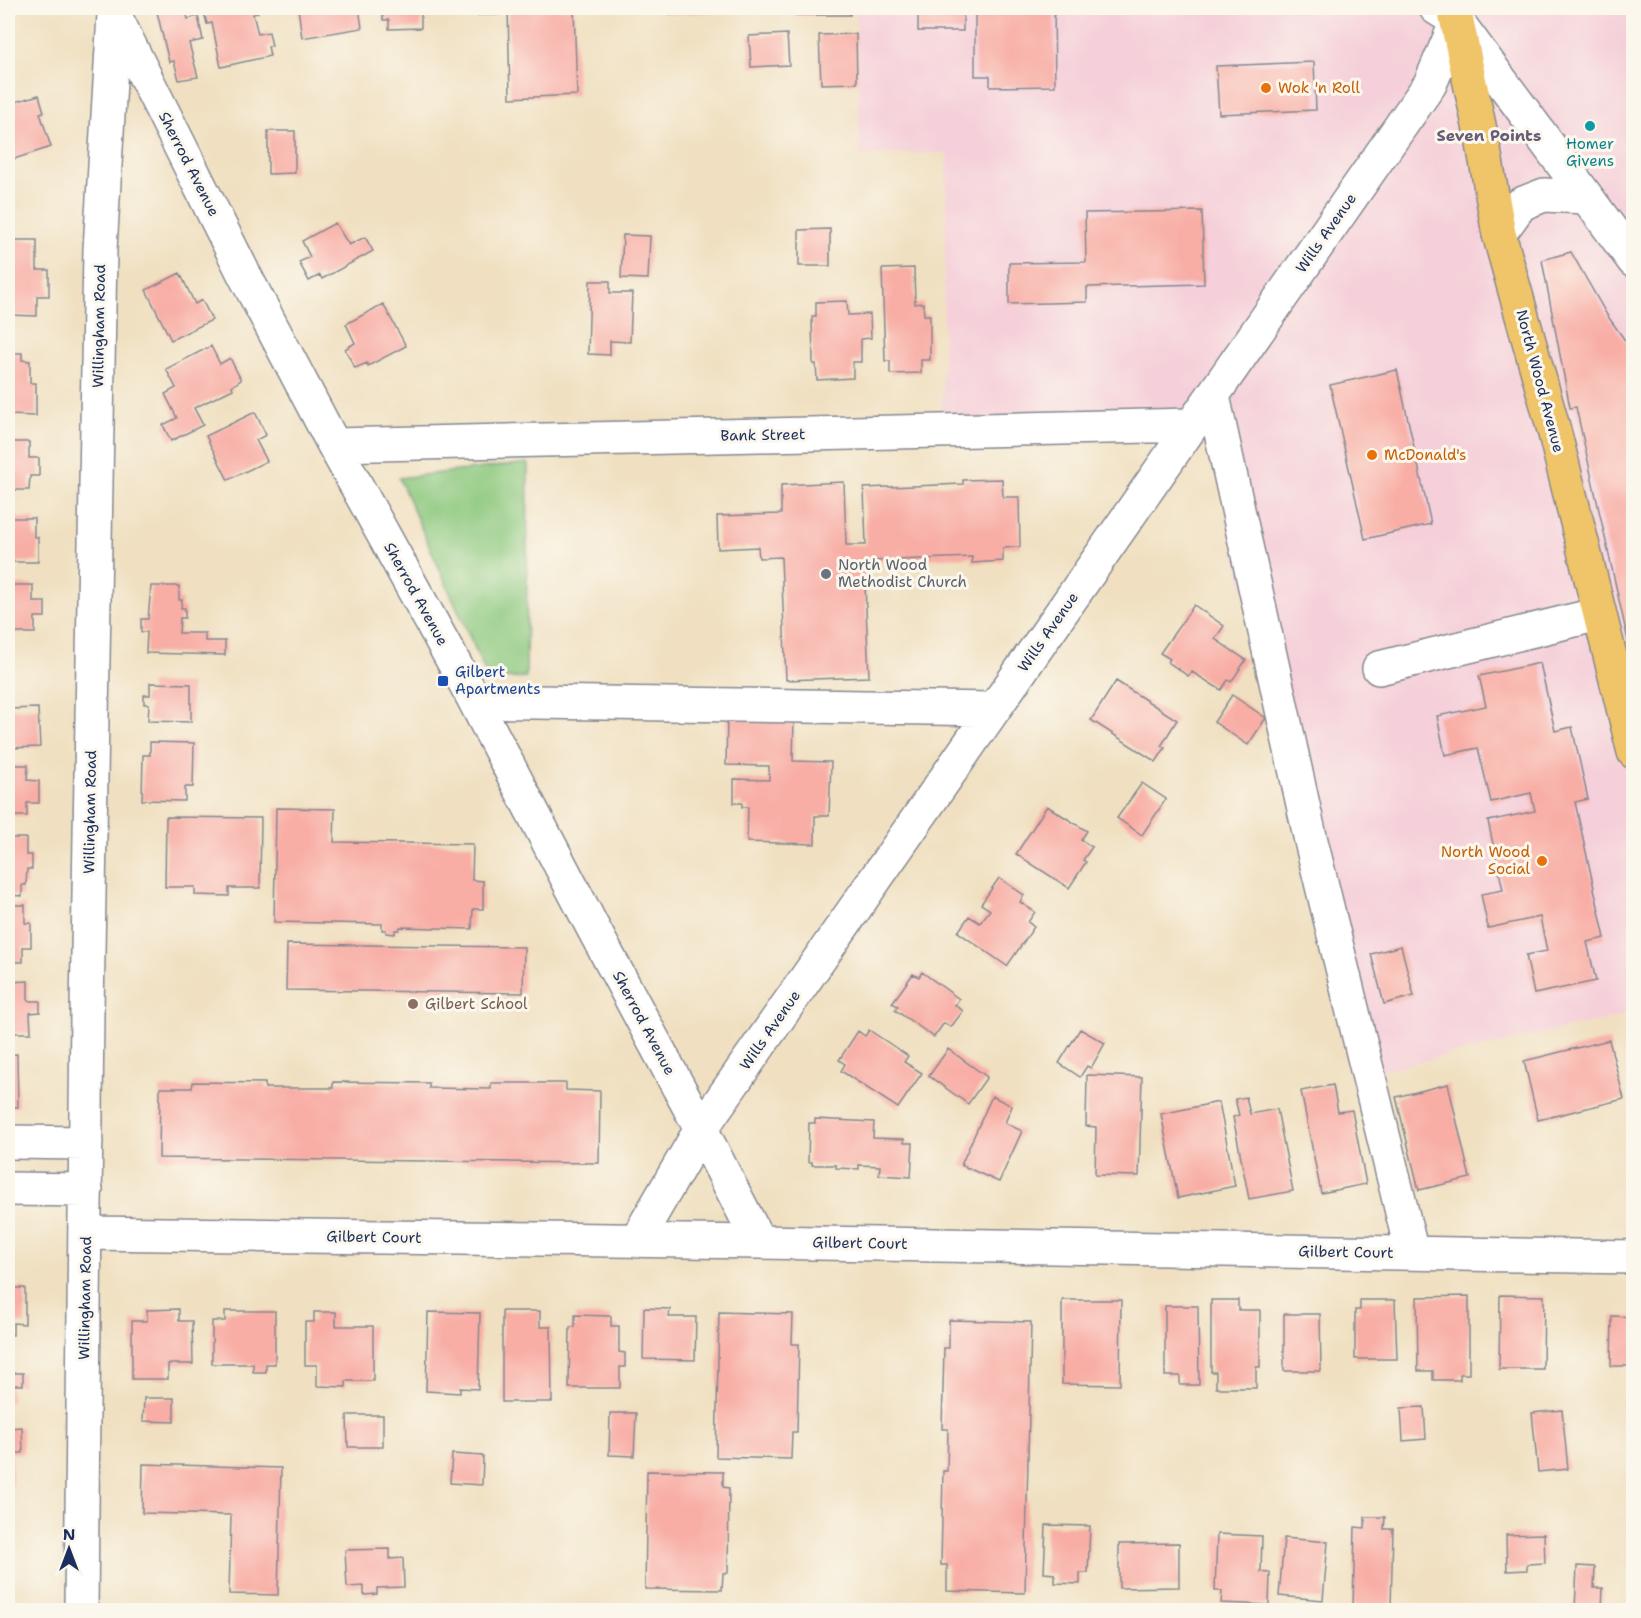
<svg xmlns="http://www.w3.org/2000/svg" width="1641" height="1618" viewBox="0 0 1641 1618" font-family="'Shantell Sans',sans-serif">
	<style>
		.built { fill: #f5cfd9 }
		.green { fill: #8bc87d; stroke: #537c6e; stroke-width: 1.5 }
		.building { fill: #f8ada5 }
		.lines { fill: none; stroke-linecap: round; stroke-linejoin: round }
		.minor-casing { stroke: #868890; stroke-width: 36 }
		.major-casing { stroke: #868890; stroke-width: 36 }
		.minor { stroke: #fff; stroke-width: 33 }
		.major { stroke: #f0c469; stroke-width: 33 }
		.food-dot { fill: #e8710a; stroke: #fbf7ec; stroke-width: 2 }
		.culture-dot { fill: #0f9aa8; stroke: #fbf7ec; stroke-width: 2 }
		.worship-dot { fill: #6b7280; stroke: #fbf7ec; stroke-width: 2 }
		.transit-dot { fill: #1a4fb4; stroke: #fbf7ec; stroke-width: 2 }
		.education-dot { fill: #8d6e63; stroke: #fbf7ec; stroke-width: 2 }
		.labels { text-anchor: middle; dominant-baseline: central; stroke-width: 6; stroke-linejoin: round; paint-order: stroke }
		.food-label { font-size: 15px; fill: #c56008; stroke: #fbf7ec; text-anchor: start }
		.culture-label { font-size: 15px; fill: #0d838f; stroke: #fbf7ec }
		.street-label { font-size: 15px; fill: #1b2f5e; stroke: #fbf7ec }
		.worship-label { font-size: 15px; fill: #5b616d; stroke: #fbf7ec; text-anchor: start }
		.transit-label { font-size: 15px; fill: #164399; stroke: #fbf7ec; text-anchor: start }
		.education-label { font-size: 15px; fill: #785e54; stroke: #fbf7ec; text-anchor: start }
		.neighbourhood-label { font-size: 16px; font-weight: bold; fill: #685b77; stroke: #fbf7ec }
	</style>
	<rect width="100%" height="100%" fill="#fbf7ec"/>
	<filter id="ink" filterUnits="userSpaceOnUse"><feTurbulence type="fractalNoise" baseFrequency=".0167" numOctaves="2"/><feDisplacementMap in="SourceGraphic" scale="12" xChannelSelector="R" yChannelSelector="G"/><feConvolveMatrix kernelMatrix="1 2 1 2 8 2 1 2 1" color-interpolation-filters="sRGB"/></filter>
	<filter id="wash" filterUnits="userSpaceOnUse"><feTurbulence type="fractalNoise" baseFrequency=".008" numOctaves="4" result="noise"/><feDisplacementMap in="SourceGraphic" scale="24" xChannelSelector="R" yChannelSelector="G"/><feGaussianBlur stdDeviation="1.35" result="paint"/><feColorMatrix in="noise" values="0 0 0 0 0 0 0 0 0 0 0 0 0 0 0 0 0 1.4 0 .05"/><feComposite in="paint" operator="in"/></filter>
	<g filter="url(#wash)">
		<rect width="100%" height="100%" fill="#f0e0c1"/>
		<path class="built" d="M 856,8 L 1633,8 L 1633,1013 L 1352,1077 L 1348,1048 L 1207,429 L 939,436 L 942,399 L 947,153 L 860,155 Z"/>
		<path class="green" d="M 528,463 L 526,677 L 489,680 L 399,478 Z"/>
		<g id="blocks">
			<path class="building" d="M 156,8 L 185,8 L 188,19 L 198,16 L 203,40 L 189,43 L 198,77 L 179,80 L 174,61 L 169,62 Z
				M 203,8 L 257,8 L 258,13 L 253,14 L 258,34 L 269,32 L 272,46 L 268,46 L 270,56 L 221,67 L 212,23 L 207,24 Z
				M 298,8 L 359,8 L 362,28 L 302,38 Z
				M 383,8 L 421,8 L 421,28 L 389,29 L 389,20 L 383,20 Z
				M 476,8 L 497,8 L 497,15 L 477,15 Z
				M 508,8 L 574,8 L 577,95 L 510,98 Z
				M 668,8 L 712,8 L 712,12 L 668,14 Z
				M 795,8 L 850,8 L 850,15 L 795,15 Z
				M 918,8 L 963,8 L 963,31 L 918,31 Z
				M 975,8 L 1054,8 L 1055,86 L 990,87 L 990,76 L 975,76 Z
				M 787,34 L 789,65 L 751,67 L 749,36 Z
				M 856,34 L 857,83 L 821,84 L 819,35 Z
				M 1314,62 L 1316,110 L 1219,114 L 1216,66 Z
				M 39,95 L 44,112 L 40,113 L 51,147 L 8,161 L 8,111 L 10,111 L 8,104 Z
				M 268,131 L 295,131 L 295,173 L 268,174 Z
				M 1202,211 L 1204,284 L 1087,287 L 1087,302 L 1009,304 L 1009,263 L 1086,262 L 1085,213 Z
				M 335,223 L 349,245 L 365,237 L 373,251 L 322,279 L 320,275 L 309,281 L 299,262 L 310,257 L 302,241 Z
				M 830,229 L 830,266 L 799,266 L 799,230 Z
				M 623,235 L 650,236 L 648,279 L 621,278 Z
				M 8,240 L 37,240 L 37,270 L 49,270 L 49,296 L 37,296 L 37,316 L 8,315 Z
				M 1571,252 L 1607,315 L 1634,353 L 1634,644 L 1629,645 L 1576,407 L 1570,408 L 1542,260 Z
				M 914,268 L 915,304 L 923,303 L 924,315 L 930,315 L 930,360 L 921,360 L 921,373 L 890,374 L 890,361 L 885,361 L 882,269 Z
				M 180,273 L 195,304 L 202,300 L 212,320 L 171,340 L 146,290 Z
				M 590,281 L 610,281 L 610,293 L 632,293 L 630,342 L 610,341 L 610,355 L 588,354 Z
				M 847,301 L 848,315 L 870,314 L 871,338 L 861,339 L 861,362 L 853,362 L 853,378 L 817,380 L 816,364 L 813,364 L 812,316 L 816,316 L 816,302 Z
				M 383,304 L 406,346 L 368,366 L 367,363 L 355,368 L 345,349 L 355,343 L 346,324 Z
				M 211,346 L 220,364 L 230,358 L 241,380 L 232,386 L 233,389 L 194,408 L 203,425 L 171,441 L 163,425 L 177,418 L 165,394 L 176,388 L 166,369 Z
				M 8,353 L 22,353 L 22,360 L 30,361 L 30,383 L 36,383 L 36,416 L 8,415 Z
				M 1397,370 L 1431,524 L 1365,539 L 1330,385 Z
				M 255,412 L 266,435 L 256,440 L 267,461 L 228,480 L 206,436 Z
				M 8,442 L 29,442 L 29,458 L 39,458 L 39,476 L 30,476 L 29,490 L 8,490 Z
				M 1002,479 L 1003,497 L 1019,497 L 1020,547 L 1003,548 L 1003,561 L 972,563 L 972,557 L 869,561 L 870,584 L 865,585 L 869,677 L 786,680 L 781,557 L 759,558 L 758,547 L 718,549 L 717,516 L 781,514 L 781,485 L 844,482 L 846,545 L 866,545 L 864,488 L 963,484 L 963,480 Z
				M 8,518 L 34,518 L 34,537 L 38,537 L 38,562 L 8,562 Z
				M 8,585 L 33,585 L 33,602 L 45,602 L 45,617 L 35,617 L 35,633 L 8,633 Z
				M 151,586 L 179,586 L 179,600 L 182,600 L 181,608 L 185,608 L 185,618 L 180,618 L 179,633 L 205,633 L 205,641 L 225,641 L 225,655 L 146,653 L 147,632 L 141,632 L 141,619 L 148,619 Z
				M 1194,605 L 1224,626 L 1215,639 L 1246,660 L 1231,682 L 1228,680 L 1221,690 L 1192,672 L 1188,676 L 1168,662 L 1170,659 L 1160,653 Z
				M 1540,663 L 1555,731 L 1572,727 L 1588,799 L 1575,802 L 1605,938 L 1587,942 L 1596,981 L 1534,994 L 1526,955 L 1547,951 L 1540,917 L 1488,928 L 1481,894 L 1503,890 L 1488,821 L 1535,811 L 1531,793 L 1491,802 L 1478,748 L 1445,755 L 1437,716 L 1486,706 L 1479,676 Z
				M 1116,681 L 1177,720 L 1161,746 L 1165,748 L 1156,762 L 1091,720 Z
				M 150,683 L 191,684 L 191,722 L 148,721 L 149,704 L 144,704 L 144,695 L 150,695 Z
				M 1232,695 L 1266,718 L 1248,745 L 1214,722 Z
				M 38,708 L 40,747 L 8,748 L 8,709 Z
				M 727,717 L 794,719 L 793,761 L 831,762 L 829,816 L 815,816 L 815,844 L 747,842 L 748,807 L 742,807 L 742,803 L 734,803 L 734,779 L 769,780 L 769,766 L 726,765 Z
				M 150,742 L 194,743 L 193,787 L 185,787 L 185,801 L 142,800 L 143,755 L 150,755 Z
				M 8,765 L 28,765 L 27,780 L 39,781 L 39,803 L 27,803 L 27,816 L 8,816 Z
				M 1142,783 L 1166,799 L 1142,835 L 1117,818 Z
				M 1047,806 L 1087,831 L 1081,840 L 1092,847 L 1083,860 L 1086,862 L 1069,888 L 1016,854 Z
				M 276,808 L 335,809 L 334,842 L 473,844 L 472,880 L 483,881 L 483,909 L 473,909 L 472,929 L 400,927 L 399,930 L 395,930 L 395,934 L 386,933 L 386,930 L 382,930 L 382,924 L 274,922 Z
				M 166,817 L 261,818 L 260,888 L 229,888 L 229,896 L 195,895 L 195,887 L 165,887 Z
				M 8,838 L 26,838 L 26,855 L 32,855 L 32,869 L 27,869 L 26,885 L 22,885 L 22,896 L 8,895 Z
				M 999,878 L 1024,895 L 1020,902 L 1035,912 L 1028,922 L 1034,927 L 1007,966 L 958,932 L 969,916 L 980,923 L 990,910 L 981,904 Z
				M 8,905 L 25,905 L 25,923 L 31,923 L 31,947 L 23,947 L 23,962 L 13,962 L 12,973 L 8,973 Z
				M 287,944 L 524,947 L 523,993 L 286,990 Z
				M 1401,946 L 1414,996 L 1384,1004 L 1371,954 Z
				M 922,972 L 959,999 L 955,1005 L 963,1011 L 951,1027 L 944,1023 L 934,1037 L 895,1010 L 898,1006 L 892,1003 L 913,974 L 919,977 Z
				M 28,981 L 28,1001 L 40,1001 L 40,1012 L 30,1013 L 31,1033 L 8,1033 L 8,982 Z
				M 1080,1029 L 1105,1043 L 1091,1068 L 1087,1066 L 1080,1077 L 1059,1063 Z
				M 869,1030 L 908,1056 L 904,1062 L 922,1073 L 898,1108 L 841,1071 L 845,1064 L 839,1060 L 858,1031 L 865,1036 Z
				M 1609,1040 L 1624,1099 L 1538,1120 L 1524,1061 Z
				M 948,1049 L 987,1077 L 968,1104 L 929,1076 Z
				M 17,1054 L 18,1107 L 8,1107 L 8,1055 Z
				M 1087,1075 L 1142,1077 L 1139,1176 L 1095,1175 L 1096,1127 L 1086,1126 Z
				M 193,1082 L 265,1083 L 265,1088 L 333,1088 L 333,1082 L 429,1083 L 429,1088 L 491,1089 L 491,1083 L 566,1083 L 566,1090 L 600,1091 L 599,1163 L 159,1158 L 160,1088 L 192,1088 Z
				M 1448,1084 L 1470,1178 L 1419,1190 L 1396,1097 Z
				M 1333,1085 L 1338,1112 L 1352,1110 L 1366,1184 L 1321,1193 L 1301,1091 Z
				M 992,1096 L 1012,1106 L 1005,1123 L 1022,1131 L 999,1182 L 961,1165 Z
				M 1246,1097 L 1250,1114 L 1277,1109 L 1293,1191 L 1249,1199 L 1233,1117 L 1239,1115 L 1235,1099 Z
				M 1219,1102 L 1235,1186 L 1178,1198 L 1161,1114 Z
				M 815,1119 L 874,1122 L 873,1138 L 904,1139 L 904,1143 L 913,1143 L 911,1177 L 879,1175 L 880,1166 L 859,1165 L 859,1169 L 836,1168 L 836,1165 L 812,1165 L 812,1162 L 808,1162 L 809,1123 L 815,1123 Z
				M 8,1235 L 11,1235 L 10,1276 L 8,1276 Z
				M 8,1288 L 25,1288 L 25,1324 L 13,1323 L 13,1335 L 8,1335 Z
				M 1500,1295 L 1544,1296 L 1543,1369 L 1499,1369 Z
				M 1469,1296 L 1469,1374 L 1460,1374 L 1460,1380 L 1433,1380 L 1433,1371 L 1418,1371 L 1417,1297 Z
				M 1062,1300 L 1121,1300 L 1120,1385 L 1062,1384 Z
				M 1211,1300 L 1238,1300 L 1238,1310 L 1260,1310 L 1260,1367 L 1256,1367 L 1256,1388 L 1216,1388 L 1216,1372 L 1211,1372 Z
				M 1360,1300 L 1395,1300 L 1397,1359 L 1355,1359 L 1355,1310 L 1360,1310 Z
				M 1165,1306 L 1198,1306 L 1199,1385 L 1180,1385 L 1180,1376 L 1165,1376 Z
				M 644,1308 L 670,1309 L 669,1317 L 696,1317 L 695,1360 L 643,1359 Z
				M 179,1309 L 179,1321 L 192,1321 L 193,1364 L 168,1364 L 168,1379 L 132,1379 L 132,1321 L 147,1321 L 147,1310 Z
				M 225,1311 L 275,1311 L 275,1364 L 266,1364 L 266,1372 L 253,1372 L 253,1364 L 212,1364 L 212,1321 L 225,1321 Z
				M 502,1311 L 540,1311 L 540,1327 L 551,1327 L 552,1402 L 502,1402 Z
				M 314,1312 L 336,1312 L 336,1326 L 373,1326 L 373,1381 L 346,1381 L 346,1387 L 317,1386 L 317,1365 L 305,1365 L 305,1322 L 314,1322 Z
				M 428,1312 L 480,1313 L 478,1389 L 460,1388 L 460,1393 L 426,1391 Z
				M 719,1312 L 793,1314 L 792,1344 L 799,1344 L 797,1432 L 792,1432 L 791,1459 L 716,1457 Z
				M 1284,1314 L 1320,1314 L 1321,1371 L 1284,1371 Z
				M 575,1315 L 611,1316 L 611,1326 L 619,1326 L 619,1352 L 625,1353 L 625,1367 L 620,1367 L 620,1388 L 569,1388 L 570,1327 L 575,1327 Z
				M 1612,1316 L 1634,1317 L 1634,1366 L 1611,1366 Z
				M 949,1320 L 1031,1322 L 1025,1593 L 947,1591 L 947,1565 L 941,1565 L 943,1471 L 947,1471 L 948,1429 L 942,1429 L 944,1348 L 949,1348 Z
				M 8,1373 L 23,1373 L 23,1385 L 10,1385 L 11,1402 L 8,1402 Z
				M 144,1398 L 174,1398 L 174,1422 L 143,1421 Z
				M 1424,1407 L 1426,1439 L 1403,1441 L 1401,1408 Z
				M 1562,1410 L 1568,1469 L 1538,1472 L 1532,1413 Z
				M 610,1413 L 636,1413 L 634,1456 L 609,1455 Z
				M 347,1415 L 383,1415 L 383,1447 L 348,1447 Z
				M 22,1427 L 23,1453 L 11,1453 L 12,1486 L 8,1487 L 8,1428 Z
				M 452,1454 L 483,1456 L 482,1485 L 450,1483 Z
				M 143,1464 L 281,1468 L 278,1595 L 229,1594 L 231,1515 L 142,1513 Z
				M 647,1471 L 723,1472 L 723,1487 L 729,1488 L 728,1573 L 723,1573 L 722,1590 L 645,1589 Z
				M 1365,1517 L 1385,1517 L 1384,1529 L 1393,1529 L 1391,1607 L 1353,1606 L 1355,1527 L 1365,1528 Z
				M 1046,1525 L 1090,1526 L 1088,1573 L 1080,1573 L 1080,1584 L 1055,1583 L 1055,1574 L 1044,1573 Z
				M 1217,1534 L 1262,1536 L 1261,1572 L 1270,1573 L 1269,1605 L 1221,1603 L 1222,1591 L 1215,1591 Z
				M 1544,1534 L 1545,1563 L 1527,1564 L 1527,1570 L 1507,1571 L 1506,1535 Z
				M 1284,1538 L 1328,1542 L 1323,1600 L 1279,1596 Z
				M 1179,1543 L 1179,1587 L 1119,1588 L 1119,1544 Z
				M 390,1549 L 390,1559 L 403,1558 L 404,1587 L 377,1588 L 377,1594 L 364,1595 L 364,1586 L 347,1587 L 345,1550 Z
				M 1577,1566 L 1595,1567 L 1594,1588 L 1603,1588 L 1602,1609 L 1575,1610 Z"/>
		</g>
	</g>
	<g filter="url(#ink)">
		<use href="#blocks" fill-opacity="0" stroke="#868890" stroke-width="1.5"/>
		<g class="lines">
			<defs>
				<path id="minor" d="M 1436,8 L 1457,21 L 1634,261
					M 115,16 L 244,274 L 334,445 L 469,690 L 593,928 L 701,1129 L 759,1242
					M 1499,234 L 1521,204 L 1544,195 L 1586,197
					M 1213,396 L 1311,841 L 1412,1253
					M 334,445 L 1192,425
					M 1379,668 L 1599,614
					M 475,701 L 994,709
					M 8,1142 L 86,1143
					M 8,1189 L 86,1190
					M 86,1233 L 759,1242 L 1634,1257
					M 636,1241 L 701,1129 L 1430,84 L 1457,21
					M 81,1610 L 87,1011 L 100,249 L 114,15"/>
				<path id="major" d="M 1454,8 L 1483,144 L 1499,234 L 1555,434 L 1634,752"/>
			</defs>
			<use href="#minor" class="minor-casing"/>
			<use href="#major" class="major-casing"/>
			<use href="#minor" class="minor"/>
			<use href="#major" class="major"/>
		</g>
	</g>
	<g class="food-dot">
		<circle cx="1266" cy="88" r="6"/>
		<circle cx="1372" cy="455" r="6"/>
		<circle cx="1542" cy="861" r="6"/>
	</g>
	<circle class="culture-dot" cx="1590" cy="126" r="6"/>
	<circle class="worship-dot" cx="826" cy="574" r="6"/>
	<rect class="transit-dot" x="437" y="675" width="12" height="12" rx="3"/>
	<circle class="education-dot" cx="413" cy="1004" r="6"/>
	<g class="labels">
		<g class="food-label">
			<text x="1278" y="88">Wok 'n Roll</text>
			<text x="1384" y="455">McDonald's</text>
			<text x="1530" y="852" text-anchor="end">North Wood<tspan x="1530" dy="17">Social</tspan></text>
		</g>
		<g class="culture-label">
			<text x="1590" y="144">Homer<tspan x="1590" dy="17">Givens</tspan></text>
		</g>
		<g class="street-label">
			<text transform="translate(189 164) rotate(63)">Sherrod Avenue</text>
			<text transform="translate(1326 233) rotate(-55)">Wills Avenue</text>
			<text transform="translate(99 326) rotate(-89)">Willingham Road</text>
			<text transform="translate(1540 381) rotate(75)">North Wood Avenue</text>
			<text transform="translate(763 435) rotate(-1)">Bank Street</text>
			<text transform="translate(416 594) rotate(61)">Sherrod Avenue</text>
			<text transform="translate(1048 632) rotate(-55)">Wills Avenue</text>
			<text transform="translate(90 812) rotate(-89)">Willingham Road</text>
			<text transform="translate(644 1023) rotate(62)">Sherrod Avenue</text>
			<text transform="translate(770 1030) rotate(-55)">Wills Avenue</text>
			<text transform="translate(374 1237) rotate(1)">Gilbert Court</text>
			<text transform="translate(860 1243) rotate(1)">Gilbert Court</text>
			<text transform="translate(1346 1252) rotate(1)">Gilbert Court</text>
			<text transform="translate(85 1298) rotate(-89)">Willingham Road</text>
		</g>
		<g class="worship-label">
			<text x="838" y="565">North Wood<tspan x="838" dy="17">Methodist Church</tspan></text>
		</g>
		<g class="transit-label">
			<text x="455" y="672">Gilbert<tspan x="455" dy="17">Apartments</tspan></text>
		</g>
		<g class="education-label">
			<text x="425" y="1004">Gilbert School</text>
		</g>
		<g class="neighbourhood-label">
			<text x="1489" y="135">Seven Points</text>
		</g>
	</g>
	<rect width="1641" height="1618" fill="none" stroke="#fbf7ec" stroke-width="30"/>
	<g transform="translate(69 1549)" stroke="#fbf7ec" stroke-width="4.5" paint-order="stroke">
	<path d="M0-4.5L10 22L0 15L-10 22Z" fill="#1b2f5e"/>
	<text y="-9" font-size="16" font-weight="bold" text-anchor="middle" fill="#1b2f5e">N</text>
	</g>
</svg>
